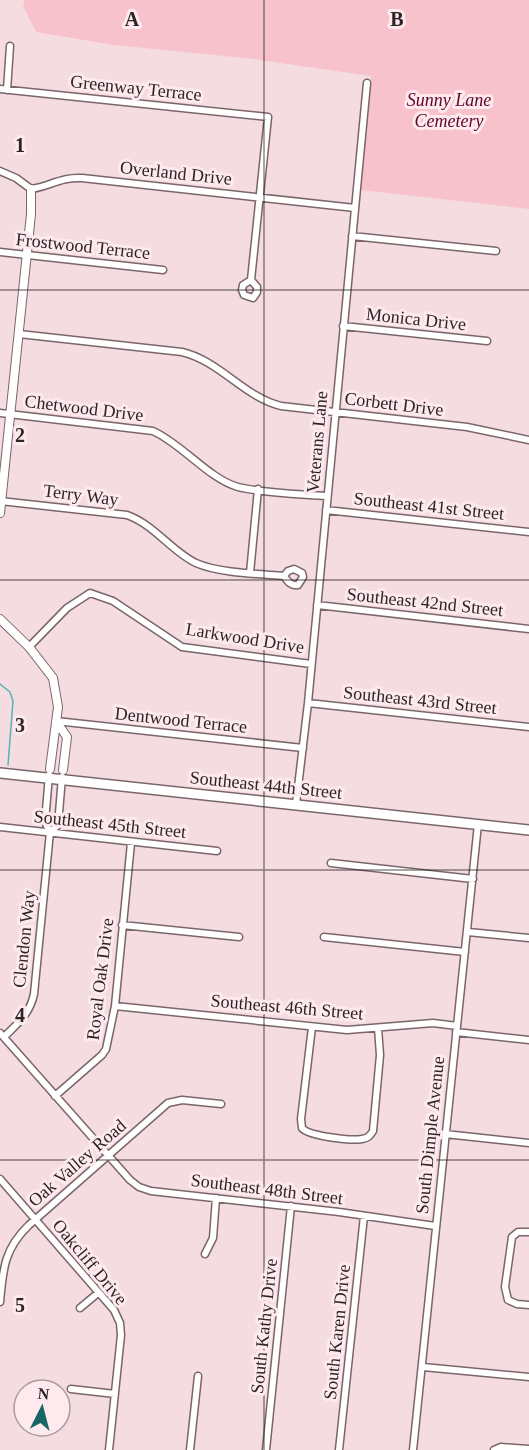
<svg xmlns="http://www.w3.org/2000/svg" width="529" height="1450" viewBox="0 0 529 1450" font-family="'Times New Roman',serif">
	<style>
		.green { fill: #f7c2cc }
		.lines { fill: none; stroke-linecap: round; stroke-linejoin: round }
		.stream { stroke: #56b4b1; stroke-width: 1.5 }
		.minor-casing { stroke: #7a6669; stroke-width: 9 }
		.tertiary-casing { stroke: #7a6669; stroke-width: 10 }
		.secondary-casing { stroke: #7a6669; stroke-width: 12 }
		.minor { stroke: #fff; stroke-width: 6 }
		.tertiary { stroke: #fff; stroke-width: 8 }
		.secondary { stroke: #fff; stroke-width: 9 }
		.grid { fill: none; stroke: #2d2426; stroke-width: 1.5; stroke-opacity: 0.55 }
		.labels { text-anchor: middle; dominant-baseline: central; stroke-width: 6; stroke-linejoin: round; paint-order: stroke }
		.street-label { font-size: 18px; fill: #2d2426; stroke: #feeaee }
		.park-label { font-size: 18px; font-style: italic; fill: #5e0728; stroke: #feeaee }
		.grid-label { font-size: 20px; text-anchor: middle; font-weight: bold; fill: #2d2426; stroke: #feeaee; stroke-width: 6; stroke-linejoin: round; paint-order: stroke }
	</style>
	<rect width="100%" height="100%" fill="#f4dce0"/>
	<path class="green" d="M 25,0 L 529,0 L 529,209 L 361,190 L 371,76 L 245,58 L 114,45 L 36,32 L 23,6 Z"/>
	<g class="lines">
		<path class="stream" d="M 0,684 L 10,692 L 13,701 L 8,765"/>
		<defs>
			<path id="minor" d="M 0,89 L 268,117 L 251,280 L 243,285 L 242,290 L 244,295 L 253,298 L 257,292 L 257,287 L 251,280
				M 7,90 L 10,46
				M 0,171 L 16,178 L 31,189 C 51,186 60,177 82,178 L 355,208
				M 352,236 L 496,251
				M 0,252 L 163,270
				M 343,326 L 487,341
				M 19,334 L 182,352 C 220,361 244,397 281,406 L 467,427 L 529,440
				M 0,413 L 153,431 C 182,444 209,479 238,487 C 262,493 301,494 326,496
				M 0,501 L 127,515 C 155,525 172,552 196,563 C 218,573 260,574 284,576 C 288,582 291,586 298,585 L 303,577 L 302,573 L 294,569 L 288,571 L 284,576
				M 326,510 L 529,532
				M 250,573 L 258,489
				M 317,605 L 529,629
				M 29,647 L 67,608 L 90,593 L 113,601 L 182,647 L 311,664
				M 308,703 L 529,727
				M 56,721 L 303,748
				M 296,804 L 308,703 L 367,83
				M 0,827 L 217,851
				M 50,832 L 58,825 L 62,777
				M 331,863 L 473,879
				M 122,925 L 239,937
				M 468,932 L 529,938
				M 324,937 L 465,952
				M 115,1006 L 347,1030 L 433,1023 L 457,1026
				M 312,1027 L 301,1119 L 302,1128 C 308,1136 351,1141 362,1139 C 368,1138 370,1136 373,1131 L 380,1055 L 378,1028
				M 456,1032 L 529,1040
				M 0,1033 L 130,1180 L 139,1187 L 151,1191 L 339,1212 L 435,1226
				M 4,1037 C 17,1024 30,1014 34,994 L 50,832 L 45,822 L 49,775
				M 55,1096 L 102,1055 L 106,1049 L 115,1006 L 131,843
				M 445,1134 L 529,1143
				M 0,1179 L 114,1310 L 120,1323 L 121,1335 L 109,1450
				M 529,1232 L 518,1232 L 512,1237 L 505,1287 L 508,1300 L 517,1304 L 529,1305
				M 205,1254 L 213,1238 L 216,1198
				M 0,1302 C 3,1269 4,1249 29,1225 L 168,1103 L 182,1100 L 221,1104
				M 80,1308 L 98,1293
				M 423,1367 L 529,1377
				M 71,1389 L 115,1394
				M 190,1450 L 198,1376
				M 266,1450 L 291,1206
				M 339,1450 L 364,1216
				M 413,1450 L 478,824
				M 494,1450 L 501,1447 L 529,1449"/>
			<path id="tertiary" d="M 0,513 L 31,214 L 31,189
				M 0,619 L 29,647 L 53,678 L 58,707 L 50,769
				M 56,721 L 67,737 L 63,770"/>
			<path id="secondary" d="M 0,773 L 529,830"/>
		</defs>
		<use href="#minor" class="minor-casing"/>
		<use href="#tertiary" class="tertiary-casing"/>
		<use href="#secondary" class="secondary-casing"/>
		<use href="#minor" class="minor"/>
		<use href="#tertiary" class="tertiary"/>
		<use href="#secondary" class="secondary"/>
	</g>
	<path class="grid" d="M 264,0 L 264,1450M 0,290 L 529,290M 0,580 L 529,580M 0,870 L 529,870M 0,1160 L 529,1160"/>
	<g class="labels">
		<g class="street-label">
			<text transform="translate(136 88) rotate(6)">Greenway Terrace</text>
			<text transform="translate(176 173) rotate(6)">Overland Drive</text>
			<text transform="translate(83 246) rotate(6)">Frostwood Terrace</text>
			<text transform="translate(416 319) rotate(6)">Monica Drive</text>
			<text transform="translate(394 404) rotate(7)">Corbett Drive</text>
			<text transform="translate(84 408) rotate(7)">Chetwood Drive</text>
			<text transform="translate(317 442) rotate(-85)">Veterans Lane</text>
			<text transform="translate(81 495) rotate(7)">Terry Way</text>
			<text transform="translate(429 506) rotate(6)">Southeast 41st Street</text>
			<text transform="translate(425 602) rotate(6)">Southeast 42nd Street</text>
			<text transform="translate(245 638) rotate(9)">Larkwood Drive</text>
			<text transform="translate(420 700) rotate(6)">Southeast 43rd Street</text>
			<text transform="translate(181 720) rotate(6)">Dentwood Terrace</text>
			<text transform="translate(266 785) rotate(6)">Southeast 44th Street</text>
			<text transform="translate(110 824) rotate(6)">Southeast 45th Street</text>
			<text transform="translate(24 939) rotate(-84)">Clendon Way</text>
			<text transform="translate(100 979) rotate(-83)">Royal Oak Drive</text>
			<text transform="translate(287 1007) rotate(5)">Southeast 46th Street</text>
			<text transform="translate(430 1135) rotate(-84)">South Dimple Avenue</text>
			<text transform="translate(77 1163) rotate(-41)">Oak Valley Road</text>
			<text transform="translate(267 1189) rotate(7)">Southeast 48th Street</text>
			<text transform="translate(90 1262) rotate(50)">Oakcliff Drive</text>
			<text transform="translate(264 1326) rotate(-84)">South Kathy Drive</text>
			<text transform="translate(337 1332) rotate(-84)">South Karen Drive</text>
		</g>
		<g class="park-label">
			<text x="449" y="100">Sunny Lane<tspan x="449" dy="21">Cemetery</tspan></text>
		</g>
	</g>
	<g class="grid-label">
		<text x="132" y="26">A</text>
		<text x="397" y="26">B</text>
		<text x="20" y="152">1</text>
		<text x="20" y="442">2</text>
		<text x="20" y="732">3</text>
		<text x="20" y="1022">4</text>
		<text x="20" y="1312">5</text>
	</g>
	<g transform="translate(42 1408) rotate(6)"><circle r="28" fill="#feeaee" stroke="#aa9b9e" stroke-width="1.5"/>
	<path d="M0-4.5L10 22L0 15L-10 22Z" fill="#186664"/>
	<text y="-9" font-size="16" font-weight="bold" text-anchor="middle" fill="#2d2426">N</text>
	</g>
</svg>
